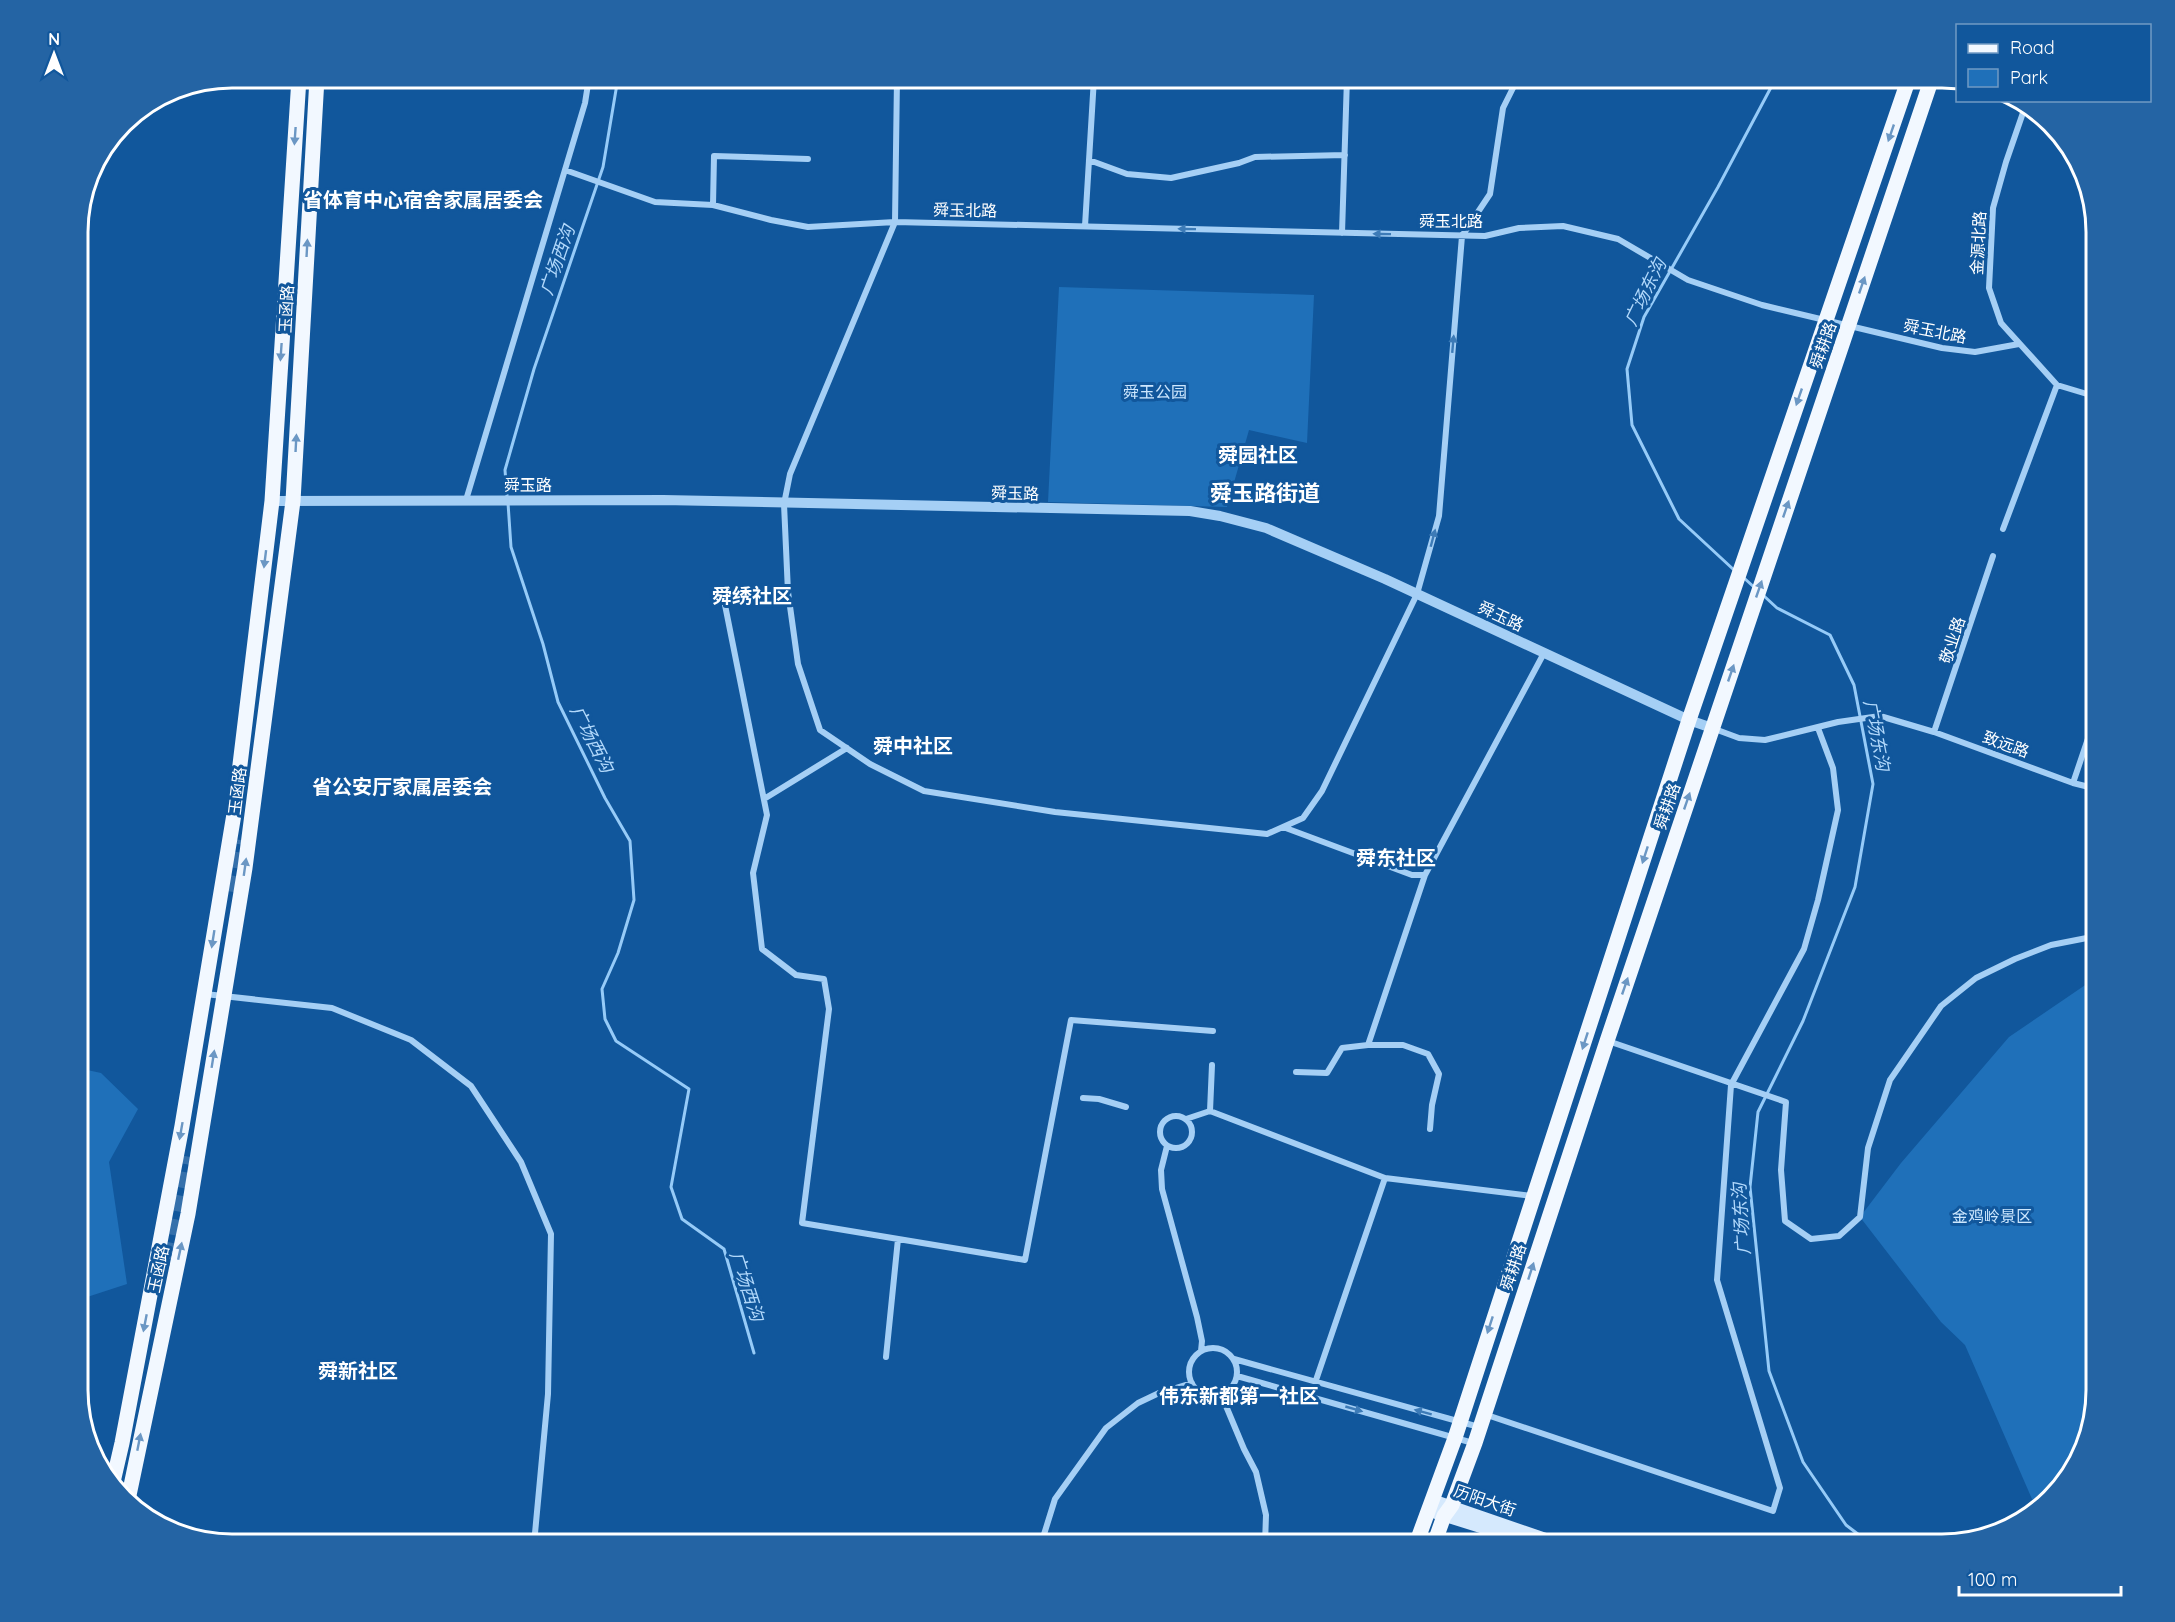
<svg xmlns="http://www.w3.org/2000/svg" width="2175" height="1622" viewBox="0 0 2175 1622" font-family="Quicksand,'Noto Sans SC',sans-serif">
	<style>
		.green { fill: #1f70b9 }
		.lines { fill: none; stroke-linecap: round; stroke-linejoin: round }
		.stream { stroke: #96cbf8; stroke-width: 3 }
		.trunk-tunnel { stroke: #3570ab; stroke-width: 16; stroke-dasharray: 16 8; stroke-linecap: butt }
		.minor { stroke: #a5cff5; stroke-width: 6 }
		.tertiary { stroke: #a5cff5; stroke-width: 10 }
		.secondary { stroke: #d5e9fd; stroke-width: 12 }
		.primary { stroke: #f2f8ff; stroke-width: 15 }
		.oneway { fill: #6b97c4 }
		.oneway2 { fill: #3d7bb7 }
		.labels { text-anchor: middle; dominant-baseline: central; stroke-width: 6; stroke-linejoin: round; paint-order: stroke }
		.street-label { font-size: 16px; fill: #fff; stroke: #11579c }
		.park-label { font-size: 16px; fill: #cde7fe; stroke: #11579c }
		.water-label { font-size: 18px; font-style: italic; fill: #b1d8fb; stroke: #11579c }
		.quarter-label { font-size: 20px; font-weight: bold; fill: #fff; stroke: #11579c }
		.district-label { font-size: 22px; font-weight: bold; fill: #fff; stroke: #11579c }
		.rim { fill: none; stroke: #fff; stroke-width: 3 }
	</style>
	<rect width="100%" height="100%" fill="#11579c"/>
	<path class="green" d="M 1059,287 L 1314,295 L 1307,443 L 1249,430 L 1227,507 L 1048,502 Z
		M 2097,977 L 2097,1389 L 2089,1439 L 2065,1483 L 2040,1504 L 2032,1499 L 1965,1345 L 1941,1322 L 1860,1217 L 1901,1163 L 2009,1037 Z
		M 78,1068 L 101,1073 L 138,1109 L 109,1162 L 127,1284 L 78,1300 Z"/>
	<g class="lines">
		<path class="stream" d="M 507,496 L 505,470 L 534,369 L 603,167 L 618,78
			M 508,503 L 511,547 L 543,644 L 558,702 L 605,798 L 630,841 L 634,900 L 618,953 L 602,989 L 605,1019 L 616,1041 L 689,1089 L 671,1187 L 682,1219 L 724,1249 L 754,1353
			M 1734,570 L 1679,519 L 1632,425 L 1627,369 L 1644,317 L 1718,187 L 1776,78
			M 1744,578 L 1755,588
			M 1764,596 L 1777,608 L 1830,635 L 1854,685 L 1873,784 L 1855,887 L 1803,1021 L 1758,1112 L 1750,1187 L 1769,1371 L 1803,1462 L 1846,1525 L 1871,1544"/>
		<path class="trunk-tunnel" d="M 234,892 L 241,840
			M 171,1259 L 190,1157"/>
		<path class="minor" d="M 897,78 L 895,222 L 790,474 L 784,504 L 788,592 L 723,595 L 767,815 L 753,873 L 762,949 L 796,975 L 824,979 L 829,1009 L 802,1223 L 1025,1260 L 1071,1020 L 1213,1031
			M 2026,104 L 2006,162 L 1993,208 L 1989,288 L 2001,323 L 2057,385 L 2097,397
			M 1089,160 L 1127,174 L 1171,178 L 1239,163 L 1255,157 L 1345,155
			M 565,170 L 655,202 L 713,205 L 714,156 L 808,159
			M 713,205 L 771,220 L 808,227 L 895,222 L 1485,236 L 1519,228 L 1563,226 L 1618,239 L 1688,280 L 1762,305 L 1942,348 L 1975,352 L 2019,344
			M 1085,226 L 1094,78
			M 1342,233 L 1347,78
			M 466,500 L 585,103 L 589,78
			M 2003,529 L 2057,385
			M 788,592 L 798,664 L 820,730 L 870,764 L 924,791 L 1055,812 L 1267,834 L 1303,818 L 1322,791 L 1417,594 L 1439,516 L 1462,236 L 1490,194 L 1503,108 L 1518,78
			M 1712,728 L 1739,738 L 1765,740 L 1838,722 L 1880,716 L 1934,732 L 2073,783 L 2097,789
			M 1934,732 L 1993,556
			M 2073,783 L 2097,712
			M 764,799 L 847,748
			M 1283,827 L 1412,875 L 1425,875 L 1544,653
			M 1425,875 L 1368,1045 L 1403,1045 L 1428,1054 L 1439,1074 L 1432,1105 L 1430,1129
			M 205,994 L 332,1008 L 411,1040 L 471,1086 L 521,1162 L 551,1234 L 548,1394 L 534,1544
			M 1608,1041 L 1786,1102 L 1781,1170 L 1785,1221 L 1811,1239 L 1839,1236 L 1860,1217 L 1868,1148 L 1890,1080 L 1941,1006 L 1976,978 L 2015,959 L 2051,945 L 2097,936
			M 1212,1065 L 1210,1111 L 1385,1178 L 1532,1196
			M 1296,1072 L 1327,1073 L 1342,1048 L 1368,1045
			M 1083,1098 L 1099,1099 L 1126,1107
			M1160 1132a16 16 0 1 1 32 0a16 16 0 1 1-32 0Z
			M 1186,1119 L 1210,1111
			M 1167,1146 L 1161,1170 L 1162,1189 L 1197,1317 L 1202,1341 L 1201,1351
			M1189 1372a24 24 0 1 1 48 0a24 24 0 1 1-48 0Z
			M 886,1357 L 898,1239
			M 1234,1359 L 1479,1427
			M 1237,1376 L 1473,1443
			M 1315,1383 L 1385,1178
			M 1221,1394 L 1244,1449 L 1256,1472 L 1266,1515 L 1265,1544
			M 1484,1414 L 1773,1511 L 1780,1488 L 1717,1280 L 1731,1085 L 1804,949 L 1818,900 L 1838,810 L 1833,768 L 1818,728
			M 1041,1544 L 1055,1499 L 1106,1428 L 1138,1403 L 1159,1393 L 1192,1383"/>
		<path class="tertiary" d="M 272,501 L 663,500 L 1190,511 L 1220,516 L 1266,528 L 1385,579 L 1689,720 L 1712,728"/>
		<path class="secondary" d="M 1432,1500 L 1560,1544
			M 1436,1513 L 1535,1544"/>
		<path class="primary" d="M 113,1482 L 122,1443 L 182,1126 L 234,814 L 272,501 L 299,78
			M 128,1500 L 188,1214 L 245,868 L 293,501 L 317,78
			M 1416,1544 L 1455,1438 L 1689,720 L 1909,78
			M 1434,1544 L 1444,1516 L 1452,1505 L 1475,1443 L 1607,1041 L 1932,78"/>
	</g>
	<defs><path id="oneway-solid" d="M-6-.8H1V-3.2L6.5 0L1 3.2V.8H-6Z" transform="scale(1.5)"/></defs>
	<g class="oneway">
		<use href="#oneway-solid" transform="translate(1891 133) rotate(109)"/>
		<use href="#oneway-solid" transform="translate(295 136) rotate(94)"/>
		<use href="#oneway-solid" transform="translate(307 248) rotate(-87)"/>
		<use href="#oneway-solid" transform="translate(1862 285) rotate(-71)"/>
		<use href="#oneway-solid" transform="translate(281 352) rotate(94)"/>
		<use href="#oneway-solid" transform="translate(1799 397) rotate(109)"/>
		<use href="#oneway-solid" transform="translate(296 443) rotate(-87)"/>
		<use href="#oneway-solid" transform="translate(1786 509) rotate(-71)"/>
		<use href="#oneway-solid" transform="translate(265 559) rotate(97)"/>
		<use href="#oneway-solid" transform="translate(1759 589) rotate(-71)"/>
		<use href="#oneway-solid" transform="translate(1731 673) rotate(-71)"/>
		<use href="#oneway-solid" transform="translate(1687 801) rotate(-71)"/>
		<use href="#oneway-solid" transform="translate(1645 855) rotate(108)"/>
		<use href="#oneway-solid" transform="translate(245 867) rotate(-82)"/>
		<use href="#oneway-solid" transform="translate(213 939) rotate(99)"/>
		<use href="#oneway-solid" transform="translate(1625 986) rotate(-71)"/>
		<use href="#oneway-solid" transform="translate(1585 1041) rotate(108)"/>
		<use href="#oneway-solid" transform="translate(213 1059) rotate(-81)"/>
		<use href="#oneway-solid" transform="translate(181 1131) rotate(100)"/>
		<use href="#oneway-solid" transform="translate(180 1251) rotate(-78)"/>
		<use href="#oneway-solid" transform="translate(1531 1271) rotate(-72)"/>
		<use href="#oneway-solid" transform="translate(145 1323) rotate(101)"/>
		<use href="#oneway-solid" transform="translate(1490 1325) rotate(108)"/>
		<use href="#oneway-solid" transform="translate(139 1442) rotate(-79)"/>
	</g>
	<g class="oneway2">
		<use href="#oneway-solid" transform="translate(1187 229) rotate(-179)"/>
		<use href="#oneway-solid" transform="translate(1382 234) rotate(-179)"/>
		<use href="#oneway-solid" transform="translate(1453 344) rotate(-85)"/>
		<use href="#oneway-solid" transform="translate(1433 538) rotate(-75)"/>
		<use href="#oneway-solid" transform="translate(1354 1409) rotate(16)"/>
		<use href="#oneway-solid" transform="translate(1423 1412) rotate(-165)"/>
	</g>
	<g class="labels">
		<g class="street-label">
			<text transform="translate(965 210) rotate(1)">舜玉北路</text>
			<text x="1451" y="221">舜玉北路</text>
			<text transform="translate(1978 243) rotate(-87)">金源北路</text>
			<text transform="translate(286 309) rotate(-87)">玉函路</text>
			<text transform="translate(1935 331) rotate(11)">舜玉北路</text>
			<text transform="translate(1823 345) rotate(-71)">舜耕路</text>
			<text x="528" y="485">舜玉路</text>
			<text transform="translate(1015 493) rotate(1)">舜玉路</text>
			<text transform="translate(1501 616) rotate(25)">舜玉路</text>
			<text transform="translate(1952 640) rotate(-72)">敬业路</text>
			<text transform="translate(2006 744) rotate(20)">致远路</text>
			<text transform="translate(237 791) rotate(-83)">玉函路</text>
			<text transform="translate(1667 806) rotate(-71)">舜耕路</text>
			<text transform="translate(1513 1267) rotate(-72)">舜耕路</text>
			<text transform="translate(158 1269) rotate(-78)">玉函路</text>
			<text transform="translate(1485 1500) rotate(19)">历阳大街</text>
		</g>
		<g class="park-label">
			<text x="1155" y="392">舜玉公园</text>
			<text x="1992" y="1216">金鸡岭景区</text>
		</g>
		<g class="water-label">
			<text transform="translate(557 260) rotate(-71)">广场西沟</text>
			<text transform="translate(1645 292) rotate(-64)">广场东沟</text>
			<text transform="translate(1877 735) rotate(79)">广场东沟</text>
			<text transform="translate(592 739) rotate(63)">广场西沟</text>
			<text transform="translate(1741 1219) rotate(-94)">广场东沟</text>
			<text transform="translate(747 1286) rotate(72)">广场西沟</text>
		</g>
		<g class="quarter-label">
			<text x="423" y="199">省体育中心宿舍家属居委会</text>
			<text x="1258" y="454">舜园社区</text>
			<text x="752" y="595">舜绣社区</text>
			<text x="913" y="745">舜中社区</text>
			<text x="402" y="786">省公安厅家属居委会</text>
			<text x="1396" y="857">舜东社区</text>
			<text x="358" y="1370">舜新社区</text>
			<text x="1239" y="1395">伟东新都第一社区</text>
		</g>
		<g class="district-label">
			<text x="1265" y="493">舜玉路街道</text>
		</g>
	</g>
	<path d="M0 0H2175V1622H0ZM232 88H1942A144 144 0 0 1 2086 232V1390A144 144 0 0 1 1942 1534H232A144 144 0 0 1 88 1390V232A144 144 0 0 1 232 88Z" fill="#2464a4" fill-rule="evenodd"/>
	<path class="rim" d="M232 88H1942A144 144 0 0 1 2086 232V1390A144 144 0 0 1 1942 1534H232A144 144 0 0 1 88 1390V232A144 144 0 0 1 232 88Z"/>
	<rect x="1956" y="24" width="195" height="78" fill="#11579c" stroke="#709ac4" stroke-width="1.5"/>
	<rect x="1968" y="44" width="30" height="9" fill="#f2f8ff" stroke="#709ac4" stroke-width="1.5"/>
	<text x="2010" y="54" font-size="18" fill="#ffffff">Road</text>
	<rect x="1968" y="69" width="30" height="18" fill="#1f70b9" stroke="#709ac4" stroke-width="1.5"/>
	<text x="2010" y="84" font-size="18" fill="#ffffff">Park</text>
	<g transform="translate(54 54)" stroke="#11579c" stroke-width="4.5" paint-order="stroke">
	<path d="M0-4.5L10 22L0 15L-10 22Z" fill="#ffffff"/>
	<text y="-9" font-size="16" font-weight="bold" text-anchor="middle" fill="#ffffff">N</text>
	</g>
	<path d="M1959 1586v9h162v-9" fill="none" stroke="#ffffff" stroke-width="3"/>
	<text x="1968" y="1586" font-size="18" fill="#ffffff" stroke="#11579c" stroke-width="4.5" paint-order="stroke">100 m</text>
</svg>
